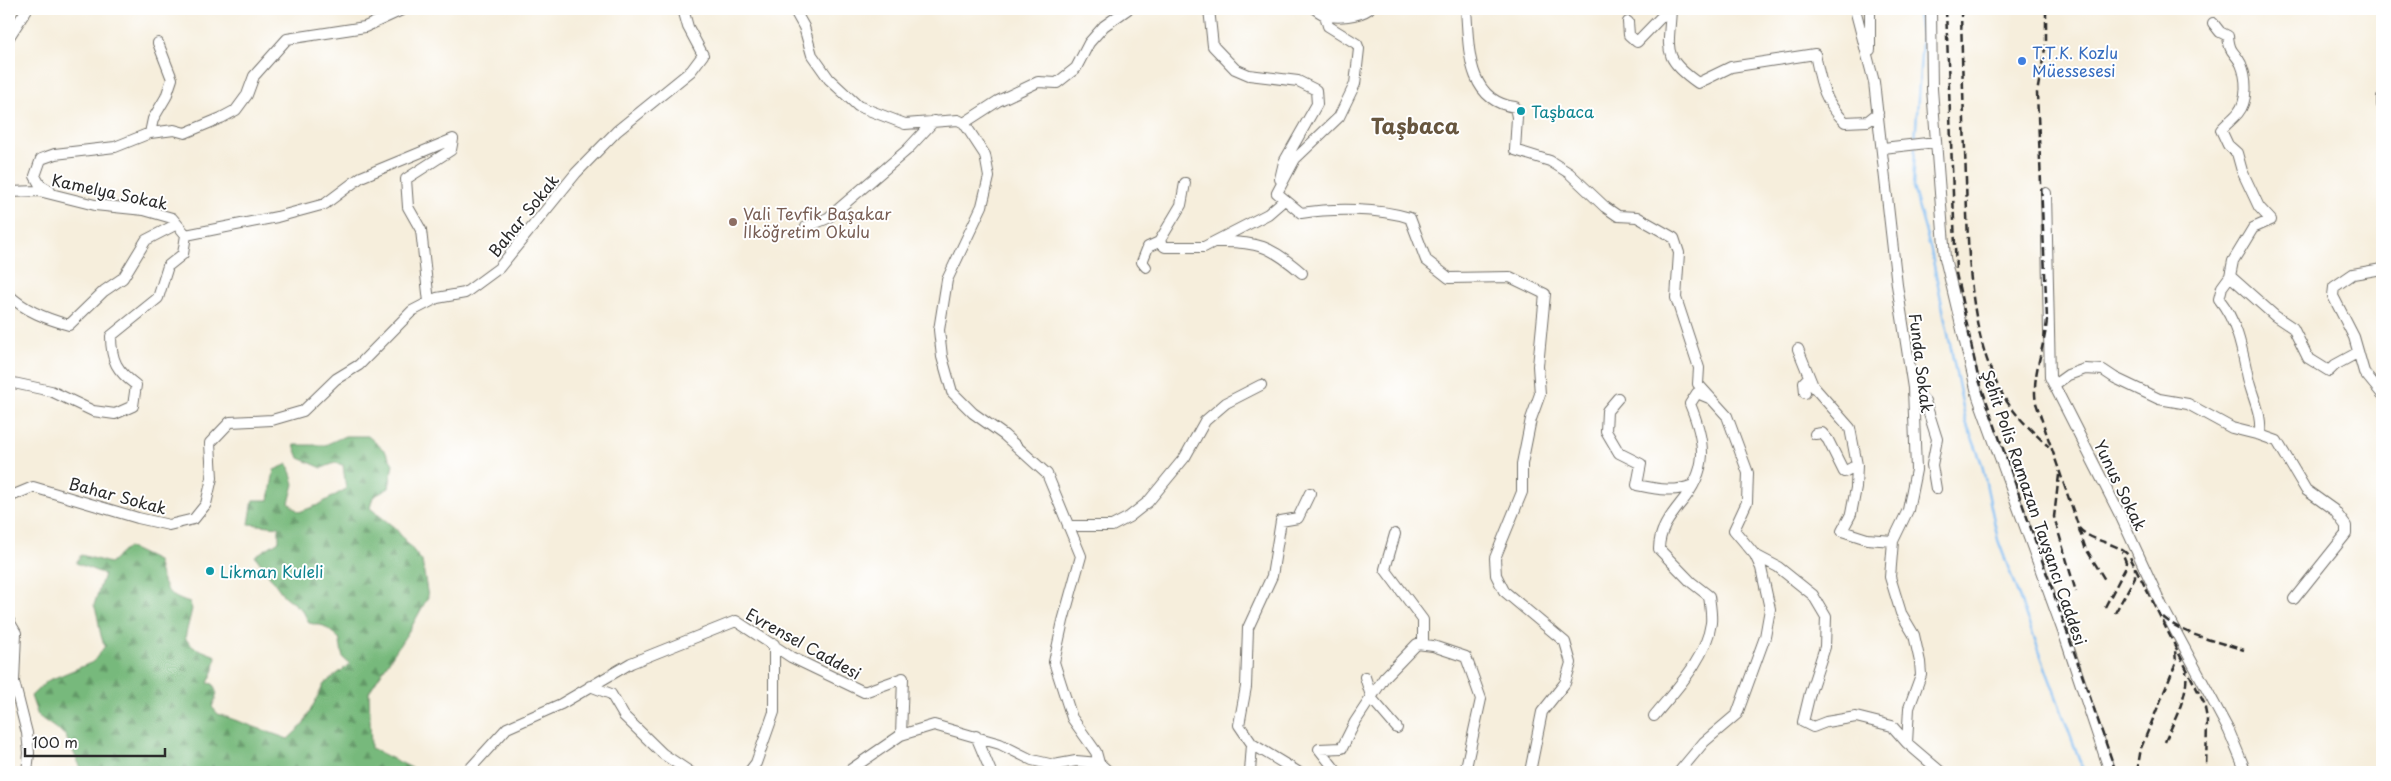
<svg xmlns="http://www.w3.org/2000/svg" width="2391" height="781" viewBox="0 0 2391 781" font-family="'Playpen Sans',sans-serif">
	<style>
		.forest { fill: url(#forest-firs); stroke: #517254 }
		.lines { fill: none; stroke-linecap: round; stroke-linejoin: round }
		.stream { stroke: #7fbcf2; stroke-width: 2.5 }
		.minor-casing { stroke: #726f69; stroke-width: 12 }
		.minor { stroke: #fff; stroke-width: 10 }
		.rail { stroke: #2b2b2b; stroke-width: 2.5; stroke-dasharray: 8 4; stroke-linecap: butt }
		.shop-dot { fill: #3f7fe0; stroke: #fff; stroke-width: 2 }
		.culture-dot { fill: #0f9aa8; stroke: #fff; stroke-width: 2 }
		.education-dot { fill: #8d6e63; stroke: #fff; stroke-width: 2 }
		.labels { text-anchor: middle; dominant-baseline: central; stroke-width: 4; stroke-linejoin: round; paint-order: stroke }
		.shop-label { font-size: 16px; fill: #366cbe; stroke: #fff; text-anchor: start }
		.culture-label { font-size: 16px; fill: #0d838f; stroke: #fff; text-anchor: start }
		.street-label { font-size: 16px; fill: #2b2b2b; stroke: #fff }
		.education-label { font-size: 16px; fill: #785e54; stroke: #fff; text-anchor: start }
		.district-label { font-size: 21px; font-weight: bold; fill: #67563f; stroke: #fff }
	</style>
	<defs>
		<pattern id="forest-firs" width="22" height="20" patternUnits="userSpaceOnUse" patternTransform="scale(1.25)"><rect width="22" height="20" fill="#77b97c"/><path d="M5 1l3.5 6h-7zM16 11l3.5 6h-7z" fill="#629766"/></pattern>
	</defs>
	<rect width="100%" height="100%" fill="#fff"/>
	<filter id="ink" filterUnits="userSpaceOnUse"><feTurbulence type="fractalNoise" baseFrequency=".02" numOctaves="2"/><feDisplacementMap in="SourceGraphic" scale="10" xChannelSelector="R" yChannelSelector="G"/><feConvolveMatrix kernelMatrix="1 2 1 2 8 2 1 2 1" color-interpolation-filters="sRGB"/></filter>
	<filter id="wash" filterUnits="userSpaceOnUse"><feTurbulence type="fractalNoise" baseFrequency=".0096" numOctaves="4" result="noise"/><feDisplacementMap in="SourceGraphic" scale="20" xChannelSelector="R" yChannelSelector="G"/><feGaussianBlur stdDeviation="1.12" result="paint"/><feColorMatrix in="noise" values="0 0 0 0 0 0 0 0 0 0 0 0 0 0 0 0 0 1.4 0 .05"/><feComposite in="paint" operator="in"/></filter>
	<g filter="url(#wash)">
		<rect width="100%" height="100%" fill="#f6eedc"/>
		<path class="forest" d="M 345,436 L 368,436 L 385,451 L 393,464 L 389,488 L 373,497 L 370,508 L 395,528 L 422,561 L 428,597 L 412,626 L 369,692 L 371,748 L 420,772 L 83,772 L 65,735 L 38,716 L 31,696 L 47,681 L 93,662 L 105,646 C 98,633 100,619 94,605 L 104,574 L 76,563 L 81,555 L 110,563 L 128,547 L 157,561 C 164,585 163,595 190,603 L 192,609 L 185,638 L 193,647 L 216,656 L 214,670 L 208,683 L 213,684 L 217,694 L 212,707 L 218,714 L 288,739 L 303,725 L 324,684 L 350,664 L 343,658 L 339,638 L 324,626 L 309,623 L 303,611 L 284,596 L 255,556 L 279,541 L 279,527 L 249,524 L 253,500 L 269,500 L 274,470 L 288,464 L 294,484 L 289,503 L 299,512 L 318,505 L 346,489 L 343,465 L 335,463 L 322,468 L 299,458 L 294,445 L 325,445 Z"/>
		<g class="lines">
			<path class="stream" d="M 1915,142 L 1922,41 L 1917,9
				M 1915,147 L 1913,187 L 1931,251 L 1966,422 L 1982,464 L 1998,540 L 2084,772"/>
		</g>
	</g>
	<g filter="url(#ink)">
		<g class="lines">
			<defs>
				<path id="minor" d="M 794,9 L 804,27 L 812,55 L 829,79 L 858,106 L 905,124 L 958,120 L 964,123 L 985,155 L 989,177 L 982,206 L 947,280 L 939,330 L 942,357 L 952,392 L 973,413 L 1004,435 L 1047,474 L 1081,556 L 1063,621 L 1054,662 L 1072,718 L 1096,752 L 1099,763 L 1109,772
					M 1209,9 L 1213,46 L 1235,69 L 1249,75 L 1298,81 L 1316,90 L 1317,104 L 1284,162 L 1280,179
					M 1315,9 C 1318,11 1322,14 1325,15 C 1337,19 1359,16 1369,9
					M 1466,9 C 1469,46 1466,101 1515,107 L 1517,117 L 1515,150 L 1550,161 L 1569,173 L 1605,207 L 1618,216 L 1637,217 L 1674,238 L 1679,253 L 1676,298 L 1699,368 L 1698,384 L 1727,416 L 1748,473 L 1747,502 L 1734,530 L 1755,555 L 1778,567 L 1813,595 L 1826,617 L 1825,647 L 1810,693 L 1803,722 L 1813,727 L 1826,722 L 1856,717 L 1892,726 L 1907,743 L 1941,772
					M 1671,9 C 1669,50 1661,57 1698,83 L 1731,67 L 1815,54 C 1821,83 1823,100 1845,122 L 1868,121 L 1878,113
					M 1855,9 L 1874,82 L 1897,285 L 1913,388 L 1916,470 L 1908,510 L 1893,541 L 1890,577 L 1901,613 L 1914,635 L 1920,662 L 1921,675 L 1909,708 L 1907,743
					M 1931,9 L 1932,89 L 1945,258 L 1978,397 L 2065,637 L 2110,772
					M 1325,15 L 1328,26 L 1357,44 L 1359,49 L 1355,84 L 1339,117 L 1295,159 L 1277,193 L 1301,213 C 1333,208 1379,208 1410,218 L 1426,260 L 1449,278 L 1510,277 L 1545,294 L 1538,366 L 1540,394 L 1531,419 L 1522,464 L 1522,492 L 1495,558 L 1496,575 L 1504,591 L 1565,642 L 1571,663 L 1565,683 L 1542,712 L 1530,772
					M 1628,22 L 1629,35 L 1637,42 L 1669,9
					M 2213,23 L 2220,32 L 2228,36 C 2230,55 2234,50 2241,64 C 2247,78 2248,101 2238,113 C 2233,119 2226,124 2221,130 L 2228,145 L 2237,153 L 2242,171 L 2259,207 L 2271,220 L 2253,228 L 2233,261 L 2230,276 L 2222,287 L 2219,299 C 2238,323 2242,350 2248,378 C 2253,400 2262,412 2260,435
					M 9,37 L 27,9
					M 1870,50 L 1870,9
					M 2382,98 L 2382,105
					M 964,123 L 998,101 L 1038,82 L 1057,83 L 1076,68 L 1089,43 L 1104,26 L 1128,9
					M 150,133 L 174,130 L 185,133 L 221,118 L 236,110 L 247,95 L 254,76 L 287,39 L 365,27 L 404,9
					M 1883,148 L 1936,142
					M 1185,183 L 1181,205 L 1159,242 L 1165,247 L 1204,247 L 1268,214 L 1283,201
					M 50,191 L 40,185 L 35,176 L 41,159 L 55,154 L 115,147 L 150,133 L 153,119 L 166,97 L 172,79 L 158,43
					M 9,192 L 39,191 L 95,205 L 144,210 L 172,218 L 186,235 L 183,254 L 168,266 L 158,298 L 111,336 C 111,361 117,371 136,385 L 133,406 L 115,414 L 93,411 L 51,391 L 9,382
					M 2046,193 L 2050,377 L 2121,517 L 2162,606 L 2229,731 L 2246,772
					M 806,227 L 828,218 L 907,150 L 934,121
					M 186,235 L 277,217 L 325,204 L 361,177 L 453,139 L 451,150 L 406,179 L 408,207 L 421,230 L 429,302
					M 1216,242 C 1257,241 1271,246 1302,273
					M 1146,267 L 1142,262 L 1148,247 L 1159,242
					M 2382,269 L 2353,274 L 2334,287 L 2333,296 L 2354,337 L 2364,372 L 2382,394
					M 2230,276 L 2275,316 L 2293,328 L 2308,358 L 2329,371 L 2335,365 L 2357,353
					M 9,295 C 25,311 47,319 69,325 L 104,291 L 123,278 L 146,240 L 177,224
					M 1798,349 L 1813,386 L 1850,428 L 1857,465 L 1856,488 L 1851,514 L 1842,531 L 1867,539 L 1893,541
					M 2054,385 L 2068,375 L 2085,369 L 2103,370 L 2115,378 L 2159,399 L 2188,404 L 2232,428 L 2260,435 L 2277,441 L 2306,490 L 2334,510 L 2346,526 L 2346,534 L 2294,599
					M 1913,388 L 1925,401 L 1937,439 L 1932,465 L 1936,489
					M 1805,393 L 1804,382 L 1808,378
					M 1618,398 L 1607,411 L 1606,431 L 1619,453 L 1641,464 L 1637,485 C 1657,489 1674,493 1693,485
					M 1815,434 L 1822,433 L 1828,440 L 1844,472 L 1857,465
					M 9,497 L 33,487 L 138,518 L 169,525 L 194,519 L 206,504 L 212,478 L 210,443 L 230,422 L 272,420 L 303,411 L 336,379 L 359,365 L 412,311 L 437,298 L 465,293 L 499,268 L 576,173 L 617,131 L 691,71 L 703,55 L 688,27 L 683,9
					M 1068,526 L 1112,526 L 1129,517 L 1148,502 L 1185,457 L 1205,421 L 1226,403 L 1261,385
					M 1395,534 L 1385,569 L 1423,620 L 1423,645
					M 9,621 L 16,633 L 14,682 L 27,733 L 29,753 L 27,772
					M 1365,677 L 1372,699 L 1397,728
					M 590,686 L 611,694 L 624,716 L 663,754 L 690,772
					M 1654,716 C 1676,689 1706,659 1711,623 C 1712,615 1710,604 1709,596 L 1691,582 L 1659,549 C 1659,531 1669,518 1680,504 C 1709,470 1706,443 1690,404 L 1697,393 L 1709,398
					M 976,736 L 991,772
					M 850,770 L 901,735
					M 467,772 L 507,728 L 561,704 L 631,663 L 736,621 L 791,657 L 864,692 L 903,678 L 901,735 L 934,725 L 1000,744 L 1032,760 L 1054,765 L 1076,761 L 1099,763
					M 749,772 L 756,763 L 774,712 L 774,644
					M 1250,772 L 1252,744
					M 1298,772 L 1252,744 L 1239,725 L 1246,687 L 1248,628 L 1272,576 L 1281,521 L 1298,518 L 1310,493
					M 1337,772 L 1319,749 L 1342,748 L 1355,722 L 1384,678 L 1417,644 L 1433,646 L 1466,657 L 1481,699 L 1465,772
					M 1679,772 L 1704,742 L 1737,714 L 1765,637 L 1770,609 L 1761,568 L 1755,555"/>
			</defs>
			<use href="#minor" class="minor-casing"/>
			<use href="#minor" class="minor"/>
			<path class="rail" d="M 1946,9 L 1956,273 L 1978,377 L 2116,772
				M 1961,9 C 1962,65 1964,122 1966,179 C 1968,246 1968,330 2000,390 C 2012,413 2030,429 2049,447
				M 2046,9 L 2046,43 L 2037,93 L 2047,319 C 2045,348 2031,375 2036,403 L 2079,528 C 2092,543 2117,541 2130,557 L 2204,703 L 2207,719 L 2206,772
				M 2059,475 L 2054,517 L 2076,592
				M 2079,529 L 2085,547 L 2105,580
				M 2105,607 L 2125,569 L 2126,562 L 2122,552
				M 2115,613 L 2135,577 L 2135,567
				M 2163,617 C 2185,636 2217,641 2244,650
				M 2165,742 C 2174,720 2189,695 2186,671
				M 2137,772 L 2141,748 L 2176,663 L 2175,649"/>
		</g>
	</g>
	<circle class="shop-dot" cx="2022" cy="61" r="5"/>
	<g class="culture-dot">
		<circle cx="1521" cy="111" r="5"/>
		<circle cx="210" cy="571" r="5"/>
	</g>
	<circle class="education-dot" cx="733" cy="222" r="5"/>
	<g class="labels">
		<g class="shop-label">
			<text x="2032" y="52">T.T.K. Kozlu<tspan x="2032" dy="18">Müessesesi</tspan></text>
		</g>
		<g class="culture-label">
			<text x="1531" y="111">Taşbaca</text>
			<text x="220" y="571">Likman Kuleli</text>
		</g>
		<g class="street-label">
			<text transform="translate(110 191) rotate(12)">Kamelya Sokak</text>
			<text transform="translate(523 215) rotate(-51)">Bahar Sokak</text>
			<text transform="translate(1922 363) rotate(83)">Funda Sokak</text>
			<text transform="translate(2121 485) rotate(64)">Yunus Sokak</text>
			<text transform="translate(118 495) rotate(15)">Bahar Sokak</text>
			<text transform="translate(2035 507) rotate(71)">Şehit Polis Ramazan Tavşancı Caddesi</text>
			<text transform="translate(804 643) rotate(29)">Evrensel Caddesi</text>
		</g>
		<g class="education-label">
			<text x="743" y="213">Vali Tevfik Başakar<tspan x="743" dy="18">İlköğretim Okulu</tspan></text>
		</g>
		<g class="district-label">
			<text x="1415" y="125">Taşbaca</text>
		</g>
	</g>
	<rect width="2391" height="781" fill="none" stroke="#fff" stroke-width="30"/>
	<path d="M25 748v8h140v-8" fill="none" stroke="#2b2b2b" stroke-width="2.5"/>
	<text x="32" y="748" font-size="15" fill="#2b2b2b" stroke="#ffffff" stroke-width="4" paint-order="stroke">100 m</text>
</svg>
